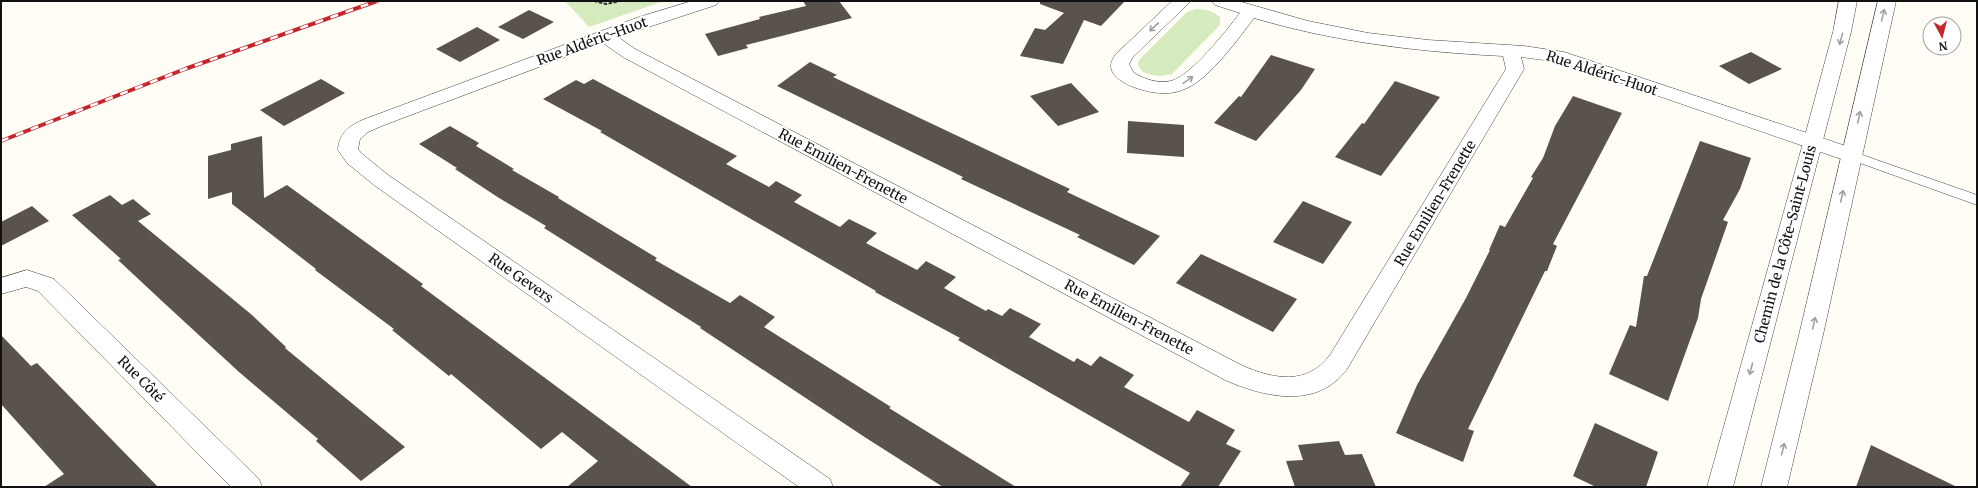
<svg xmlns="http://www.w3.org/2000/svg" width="1978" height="488" viewBox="0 0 1978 488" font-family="Merriweather,serif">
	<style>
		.green { fill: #d5ebbd }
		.building { fill: #5a524d }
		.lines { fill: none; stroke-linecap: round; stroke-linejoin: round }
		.service-casing { stroke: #444; stroke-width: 1 }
		.minor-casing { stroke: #444; stroke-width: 1 }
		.tertiary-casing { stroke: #444; stroke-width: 1 }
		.path { stroke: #333; stroke-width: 2; stroke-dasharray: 3.5 1.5; stroke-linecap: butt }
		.service { fill: #fff; fill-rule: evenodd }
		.minor { fill: #fff; fill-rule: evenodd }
		.tertiary { fill: #fff; fill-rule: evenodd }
		.rail-casing { stroke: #c4262e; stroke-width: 4 }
		.rail { stroke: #fff; stroke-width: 2.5; stroke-dasharray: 8; stroke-linecap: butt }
		.oneway { stroke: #a0a0a0 }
		.labels { text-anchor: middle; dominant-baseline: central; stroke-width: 4; stroke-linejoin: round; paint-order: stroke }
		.street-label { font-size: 14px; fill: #111; stroke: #fff }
	</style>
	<rect width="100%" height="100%" fill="#fffdf5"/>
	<path class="green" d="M 565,1 L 664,1 L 589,27 Z
		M 1196,9 C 1205,9 1213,11 1220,17 L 1220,25 L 1172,74 L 1160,76 L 1152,75 L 1143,72 L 1139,67 L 1138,62 L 1140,59 L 1187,12 Z"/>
	<path class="building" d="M 803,1 L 839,1 L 852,18 L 746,45 L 748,48 L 718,56 L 705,34 L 760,19 L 759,17 L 806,6 Z
		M 1040,1 L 1125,1 L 1101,26 L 1084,20 L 1063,64 L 1020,56 L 1035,28 L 1045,30 L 1064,13 L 1040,4 Z
		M 529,10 L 554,22 L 523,39 L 498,27 Z
		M 477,27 L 500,40 L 460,62 L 436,49 Z
		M 1751,52 L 1782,69 L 1749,84 L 1719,66 Z
		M 1271,55 L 1315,69 L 1301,90 L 1256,141 L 1214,123 L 1239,96 L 1241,97 Z
		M 810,62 L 837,75 L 833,77 L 1070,189 L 1067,192 L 1160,236 L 1134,265 L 1077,237 L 1080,235 L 961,179 L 963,177 L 777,86 Z
		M 321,79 L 345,93 L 284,126 L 260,110 Z
		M 593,79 L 737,156 L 726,164 L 769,187 L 776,181 L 802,195 L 794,202 L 840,227 L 849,219 L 877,233 L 866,243 L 917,270 L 926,261 L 956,277 L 944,288 L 986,311 L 988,309 L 1002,316 L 1010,308 L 1041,324 L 1029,337 L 1074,362 L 1077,358 L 1091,366 L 1100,356 L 1134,375 L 1124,387 L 1189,422 L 1197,410 L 1235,430 L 1226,444 L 1241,451 L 1218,487 L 1180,487 L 1190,473 L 958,340 L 960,338 L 875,292 L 876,291 L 600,132 L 602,131 L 543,99 L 576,80 L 584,84 Z
		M 1395,81 L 1440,97 L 1381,176 L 1335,157 L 1362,123 L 1364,124 Z
		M 1071,83 L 1099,112 L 1058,126 L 1030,96 Z
		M 1573,96 L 1622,113 L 1553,244 L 1557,246 L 1547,271 L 1545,271 L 1468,429 L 1474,431 L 1463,462 L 1396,433 L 1417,385 L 1466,298 L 1490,250 L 1489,250 L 1500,225 L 1505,227 L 1533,178 L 1531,177 L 1543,158 L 1555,126 Z
		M 1128,121 L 1184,125 L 1184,157 L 1127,153 Z
		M 450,126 L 479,143 L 476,146 L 514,169 L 512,170 L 559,197 L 558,198 L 657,258 L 655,260 L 730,303 L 740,295 L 775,317 L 764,327 L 891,407 L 889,408 L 1016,487 L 943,487 L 863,436 L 700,328 L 701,327 L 544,228 L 546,226 L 499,198 L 455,169 L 457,168 L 419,144 Z
		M 262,136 L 264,198 L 287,185 L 423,284 L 421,286 L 692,487 L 567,487 L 598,461 L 562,432 L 541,449 L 451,374 L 449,376 L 392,330 L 394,329 L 315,270 L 316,269 L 232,204 L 232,192 L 208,199 L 208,156 L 231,150 L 231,144 Z
		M 1700,141 L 1751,158 L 1740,189 L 1723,220 L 1728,222 L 1701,299 L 1698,318 L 1668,401 L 1609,374 L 1630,325 L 1636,327 L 1644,276 L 1647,276 Z
		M 110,195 L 122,205 L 133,199 L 151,214 L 138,221 L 252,315 L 286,347 L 285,348 L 405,447 L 361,481 L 316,441 L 318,439 L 239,372 L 163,302 L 118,260 L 121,259 L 72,215 Z
		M 1303,201 L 1352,222 L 1323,264 L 1273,242 Z
		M 32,206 L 49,221 L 1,246 L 1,222 Z
		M 1201,254 L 1297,299 L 1273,332 L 1176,283 Z
		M 1,335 L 31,366 L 37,363 L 158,487 L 44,487 L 64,474 L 1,404 Z
		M 1595,423 L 1658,452 L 1646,487 L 1596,487 L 1573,476 Z
		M 1339,441 L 1345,455 L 1362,454 L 1376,487 L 1295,487 L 1286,461 L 1303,460 L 1298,445 Z
		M 1871,445 L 1957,487 L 1856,487 Z"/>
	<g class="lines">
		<defs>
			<path id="service" d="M 1851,151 L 1977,195 L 1977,205 L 1846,158 L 1845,155 L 1846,152 Z"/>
			<path id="minor" d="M 692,1 L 719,1 L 716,5 L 618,37 L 635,49 L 1243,366 C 1274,379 1307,386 1330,355 L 1506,69 L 1503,56 C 1419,52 1335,42 1254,18 C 1239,38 1210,78 1187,88 C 1179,92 1169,94 1161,93 C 1147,93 1110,83 1111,65 C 1111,61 1114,57 1116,54 L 1172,1 L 1191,1 L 1133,57 L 1129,64 L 1133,72 C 1143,79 1158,84 1171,81 C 1191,76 1227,30 1240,13 L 1215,5 L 1212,1 L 1238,1 L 1308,21 L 1368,33 L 1428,40 L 1524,46 L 1564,52 L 1858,150 L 1861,155 L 1858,160 L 1851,162 L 1844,160 L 1560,62 L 1521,57 L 1524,69 L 1347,369 C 1317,410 1264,397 1225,380 L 623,57 L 603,43 L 384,125 L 368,132 L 360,139 L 358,149 L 361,153 L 388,175 L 830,479 L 833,487 L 799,487 L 374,185 L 347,163 L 338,150 C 339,133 350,125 365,119 L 639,17 Z
				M 27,270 L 54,279 L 259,479 L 262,487 L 231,487 L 38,291 L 26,287 L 1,294 L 1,278 Z"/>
			<path id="tertiary" d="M 1839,1 L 1857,1 L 1851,32 L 1733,487 L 1707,487 L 1803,143 L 1833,32 Z
				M 1878,1 L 1896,1 L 1823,335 L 1787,487 L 1761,487 L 1799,335 Z"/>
		</defs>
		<use href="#service" class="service-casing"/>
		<use href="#minor" class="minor-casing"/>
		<use href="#tertiary" class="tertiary-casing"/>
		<path class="path" d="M 594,1 L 606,4 L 620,1"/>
		<use href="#service" class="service"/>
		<use href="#minor" class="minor"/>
		<use href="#tertiary" class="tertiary"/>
		<defs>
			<path id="rail" d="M 1,141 L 185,69 L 377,1"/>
		</defs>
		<use href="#rail" class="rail-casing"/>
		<use href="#rail" class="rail"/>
	</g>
	<defs><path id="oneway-shaft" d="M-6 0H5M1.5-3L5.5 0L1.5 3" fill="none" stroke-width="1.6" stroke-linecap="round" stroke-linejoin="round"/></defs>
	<g class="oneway">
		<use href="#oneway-shaft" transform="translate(1883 15) rotate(-76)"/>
		<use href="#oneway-shaft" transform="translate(1154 27) rotate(137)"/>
		<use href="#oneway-shaft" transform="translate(1841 39) rotate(105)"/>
		<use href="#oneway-shaft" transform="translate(1188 80) rotate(-35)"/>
		<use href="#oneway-shaft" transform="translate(1859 117) rotate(-78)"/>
		<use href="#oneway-shaft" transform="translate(1842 196) rotate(-77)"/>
		<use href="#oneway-shaft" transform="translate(1814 323) rotate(-77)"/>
		<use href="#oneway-shaft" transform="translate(1751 369) rotate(105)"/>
		<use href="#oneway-shaft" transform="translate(1783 449) rotate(-76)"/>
	</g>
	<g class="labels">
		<g class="street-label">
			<text transform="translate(592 41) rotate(-20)">Rue Aldéric-Huot</text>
			<text transform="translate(1602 73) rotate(18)">Rue Aldéric-Huot</text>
			<text transform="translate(843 166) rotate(28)">Rue Emilien-Frenette</text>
			<text transform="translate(1435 203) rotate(-59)">Rue Emilien-Frenette</text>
			<text transform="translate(1785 244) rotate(-75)">Chemin de la Côte-Saint-Louis</text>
			<text transform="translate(521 278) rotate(35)">Rue Gevers</text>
			<text transform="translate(1129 317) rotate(28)">Rue Emilien-Frenette</text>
			<text transform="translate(141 379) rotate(45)">Rue Côté</text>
		</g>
	</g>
	<rect width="1978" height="488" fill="none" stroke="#111111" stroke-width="4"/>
	<g transform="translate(1942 36) rotate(173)"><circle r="19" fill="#ffffff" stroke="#a0a0a0"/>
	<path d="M0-3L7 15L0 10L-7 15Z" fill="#c4262e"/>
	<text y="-6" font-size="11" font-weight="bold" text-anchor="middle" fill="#111111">N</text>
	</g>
</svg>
